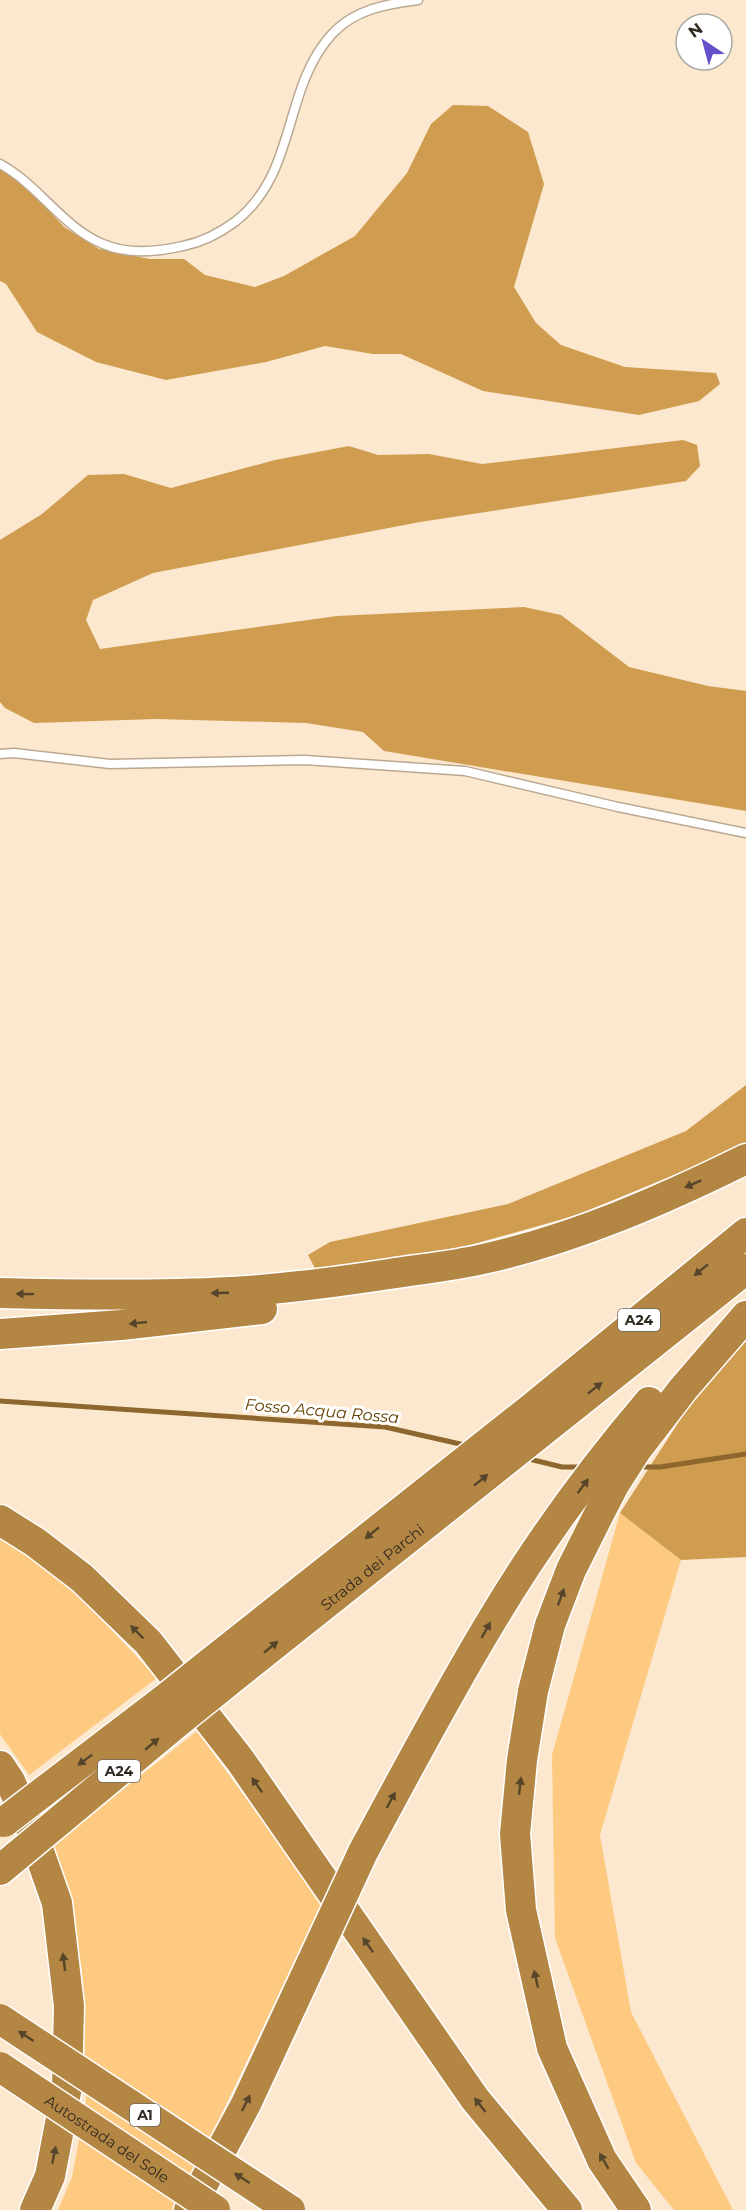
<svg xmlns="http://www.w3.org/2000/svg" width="746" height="2210" viewBox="0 0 746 2210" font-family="Montserrat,sans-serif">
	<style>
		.green { fill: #feca81 }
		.forest { fill: #d09c4f }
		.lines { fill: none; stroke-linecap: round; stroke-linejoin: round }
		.stream { stroke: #8d672d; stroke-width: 5 }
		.lane-casing { stroke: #baa890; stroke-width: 11 }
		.highway-casing { stroke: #fff; stroke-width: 33 }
		.lane { stroke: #fff; stroke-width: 8 }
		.highway { stroke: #b38644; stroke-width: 30 }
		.highway-bridge-casing { stroke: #fff; stroke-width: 33; stroke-linecap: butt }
		.highway-bridge { stroke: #b38644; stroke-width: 30 }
		.oneway { fill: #57452b }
		.labels { text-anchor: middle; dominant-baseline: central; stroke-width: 6; stroke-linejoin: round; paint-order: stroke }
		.shield { fill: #fff; stroke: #6e6963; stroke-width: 1.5 }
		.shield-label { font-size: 14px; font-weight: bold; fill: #302920 }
		.street-label { font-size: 15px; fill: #302920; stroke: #fff }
		.water-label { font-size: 16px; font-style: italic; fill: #654201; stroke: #fff }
	</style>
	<rect width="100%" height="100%" fill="#fbe8cf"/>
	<path class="green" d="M 620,1513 L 681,1560 L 600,1835 L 631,2012 L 733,2210 L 674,2210 L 636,2163 L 555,1938 L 552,1755 Z
		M 0,1537 L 21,1551 L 83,1600 L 157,1678 L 29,1775 L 0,1734 Z
		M 197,1731 L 322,1903 L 176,2210 L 58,2210 L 72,2177 L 86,2103 L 82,1971 L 66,1896 L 50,1847 Z"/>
	<path class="forest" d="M 453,105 L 488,106 L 528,132 L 544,184 L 514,287 L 536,323 L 561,345 L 625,367 L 716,373 L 720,384 L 699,401 L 639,415 L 483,391 L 401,354 L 373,354 L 325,346 L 266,362 L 166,380 L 96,362 L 37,332 L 6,284 L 0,281 L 0,169 L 28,188 L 64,227 L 99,249 L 150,259 L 184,259 L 205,275 L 255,287 L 284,276 L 355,236 L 407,173 L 431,124 Z
		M 683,440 L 697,445 L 700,466 L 686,481 L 420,522 L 153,573 L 93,600 L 86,620 L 100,649 L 337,616 L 524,607 L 561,615 L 629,667 L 708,686 L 746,691 L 746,811 L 384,751 L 363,732 L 306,723 L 156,719 L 34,723 L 5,708 L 0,702 L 0,540 L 42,514 L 88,475 L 124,474 L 171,488 L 275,460 L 349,446 L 378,455 L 429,454 L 482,464 Z
		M 746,1085 L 746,1143 L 720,1156 L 577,1215 L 435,1255 L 318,1274 L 308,1255 L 330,1242 L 508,1204 L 686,1131 Z
		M 746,1339 L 746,1557 L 681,1560 L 620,1513 L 707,1378 Z"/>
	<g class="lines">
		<path class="stream" d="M 0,1401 L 385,1427 L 469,1446
			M 525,1458 L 562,1467 L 583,1467
			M 638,1467 L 660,1467 L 746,1454"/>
		<defs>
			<path id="lane" d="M 0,164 C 39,185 62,227 103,244 C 128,255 157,252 183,246 C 203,242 220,233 236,221 C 298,172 282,89 332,34 C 355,9 387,4 418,0
				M 0,754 L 14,753 L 110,764 L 305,760 L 465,771 L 618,807 L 746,833"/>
			<g id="highway">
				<path d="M 0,1293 C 77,1295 155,1296 231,1292 C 284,1289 337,1282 389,1274 C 421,1269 453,1266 483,1259 C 574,1239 663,1200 746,1159"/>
				<path d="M 0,1334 L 121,1325 L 262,1309"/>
				<path d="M 0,1520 L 35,1542 L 82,1578 L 148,1642 L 240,1760 L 475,2099 L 567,2210"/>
				<path d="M 210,1663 L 533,1407 L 746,1233"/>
				<path id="s1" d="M 225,1684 L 746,1269"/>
				<path d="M 0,1766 L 10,1781 L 31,1829 L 57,1903 L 69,2006 L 67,2087 L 50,2176 L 35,2210"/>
				<path d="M 43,1792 L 165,1699"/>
				<path d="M 59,1821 L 179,1721"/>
				<path d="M 363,1852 C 405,1774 446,1696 492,1620 C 538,1543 591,1470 649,1402"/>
				<path d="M 0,1870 L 18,1855"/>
				<path d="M 189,2210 L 246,2104 L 312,1962"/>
				<path d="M 636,2210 L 602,2160 L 552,2048 L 521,1910 L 515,1834 L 522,1760 L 533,1691 L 550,1625 L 571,1570 L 595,1522 L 614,1485 L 637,1449 L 683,1389 L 746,1316"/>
			</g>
		</defs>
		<use href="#lane" class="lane-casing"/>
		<use href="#highway" class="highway-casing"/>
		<use href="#lane" class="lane"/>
		<use href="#highway" class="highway"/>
		<defs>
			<g id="highway-bridge">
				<path d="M 165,1699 L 210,1663"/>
				<path d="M 179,1721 L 225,1684"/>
				<path d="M 4,1822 L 43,1792"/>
				<path d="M 18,1855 L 59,1821"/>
				<path d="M 312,1962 L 363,1852"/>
				<path d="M 0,2019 L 290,2210"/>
				<path id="s2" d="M 0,2067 L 215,2210"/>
			</g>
		</defs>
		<use href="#highway-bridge" class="highway-bridge-casing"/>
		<use href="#highway-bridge" class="highway-bridge"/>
	</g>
	<defs><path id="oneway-solid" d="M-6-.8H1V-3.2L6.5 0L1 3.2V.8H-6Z" transform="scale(1.5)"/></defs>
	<g class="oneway">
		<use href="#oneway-solid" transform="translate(693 1184) rotate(156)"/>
		<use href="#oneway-solid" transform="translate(701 1270) rotate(141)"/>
		<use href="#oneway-solid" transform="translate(220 1293) rotate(178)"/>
		<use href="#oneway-solid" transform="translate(25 1294) rotate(-179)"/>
		<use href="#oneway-solid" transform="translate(138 1323) rotate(174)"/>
		<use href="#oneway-solid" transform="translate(595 1388) rotate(-38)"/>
		<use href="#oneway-solid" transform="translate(481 1480) rotate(-39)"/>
		<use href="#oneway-solid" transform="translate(583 1486) rotate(-53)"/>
		<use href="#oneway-solid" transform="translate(372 1533) rotate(141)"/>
		<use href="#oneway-solid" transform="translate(561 1597) rotate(-70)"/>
		<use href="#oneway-solid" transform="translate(486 1630) rotate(-60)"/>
		<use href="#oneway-solid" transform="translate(137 1632) rotate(-135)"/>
		<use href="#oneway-solid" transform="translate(271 1647) rotate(-39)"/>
		<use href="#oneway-solid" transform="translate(152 1744) rotate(-40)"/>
		<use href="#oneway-solid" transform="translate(85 1760) rotate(143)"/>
		<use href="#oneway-solid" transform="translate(257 1785) rotate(-125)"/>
		<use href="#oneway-solid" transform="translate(520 1786) rotate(-84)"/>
		<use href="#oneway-solid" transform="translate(391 1800) rotate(-62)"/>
		<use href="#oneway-solid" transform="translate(368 1945) rotate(-125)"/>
		<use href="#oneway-solid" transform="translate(64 1962) rotate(-97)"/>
		<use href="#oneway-solid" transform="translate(536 1979) rotate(-103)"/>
		<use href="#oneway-solid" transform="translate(26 2036) rotate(-147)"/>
		<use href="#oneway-solid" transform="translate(246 2103) rotate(-63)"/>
		<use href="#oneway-solid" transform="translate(480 2105) rotate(-128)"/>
		<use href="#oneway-solid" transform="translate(54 2155) rotate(-79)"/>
		<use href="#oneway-solid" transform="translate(604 2161) rotate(-120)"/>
		<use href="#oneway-solid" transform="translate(242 2178) rotate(-147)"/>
	</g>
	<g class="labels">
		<g class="shield">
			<rect x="618" y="1309" width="42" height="22" rx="4.5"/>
			<rect x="98" y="1760" width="42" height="22" rx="4.5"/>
			<rect x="130" y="2104" width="30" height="22" rx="4.5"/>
		</g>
		<g class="shield-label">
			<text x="639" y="1320">A24</text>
			<text x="119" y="1771">A24</text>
			<text x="145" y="2115">A1</text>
		</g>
		<g class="street-label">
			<text stroke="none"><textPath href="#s1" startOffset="188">Strada dei Parchi</textPath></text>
			<text stroke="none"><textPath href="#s2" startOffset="129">Autostrada del Sole</textPath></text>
		</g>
		<g class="water-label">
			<text transform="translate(322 1411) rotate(5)">Fosso Acqua Rossa</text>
		</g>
	</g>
	<g transform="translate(704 42) rotate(324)"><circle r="28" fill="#ffffff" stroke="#aca9a6" stroke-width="1.5"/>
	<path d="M0-4.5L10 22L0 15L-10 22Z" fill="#6352cb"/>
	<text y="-9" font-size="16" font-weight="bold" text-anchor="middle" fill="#302920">N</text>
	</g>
</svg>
